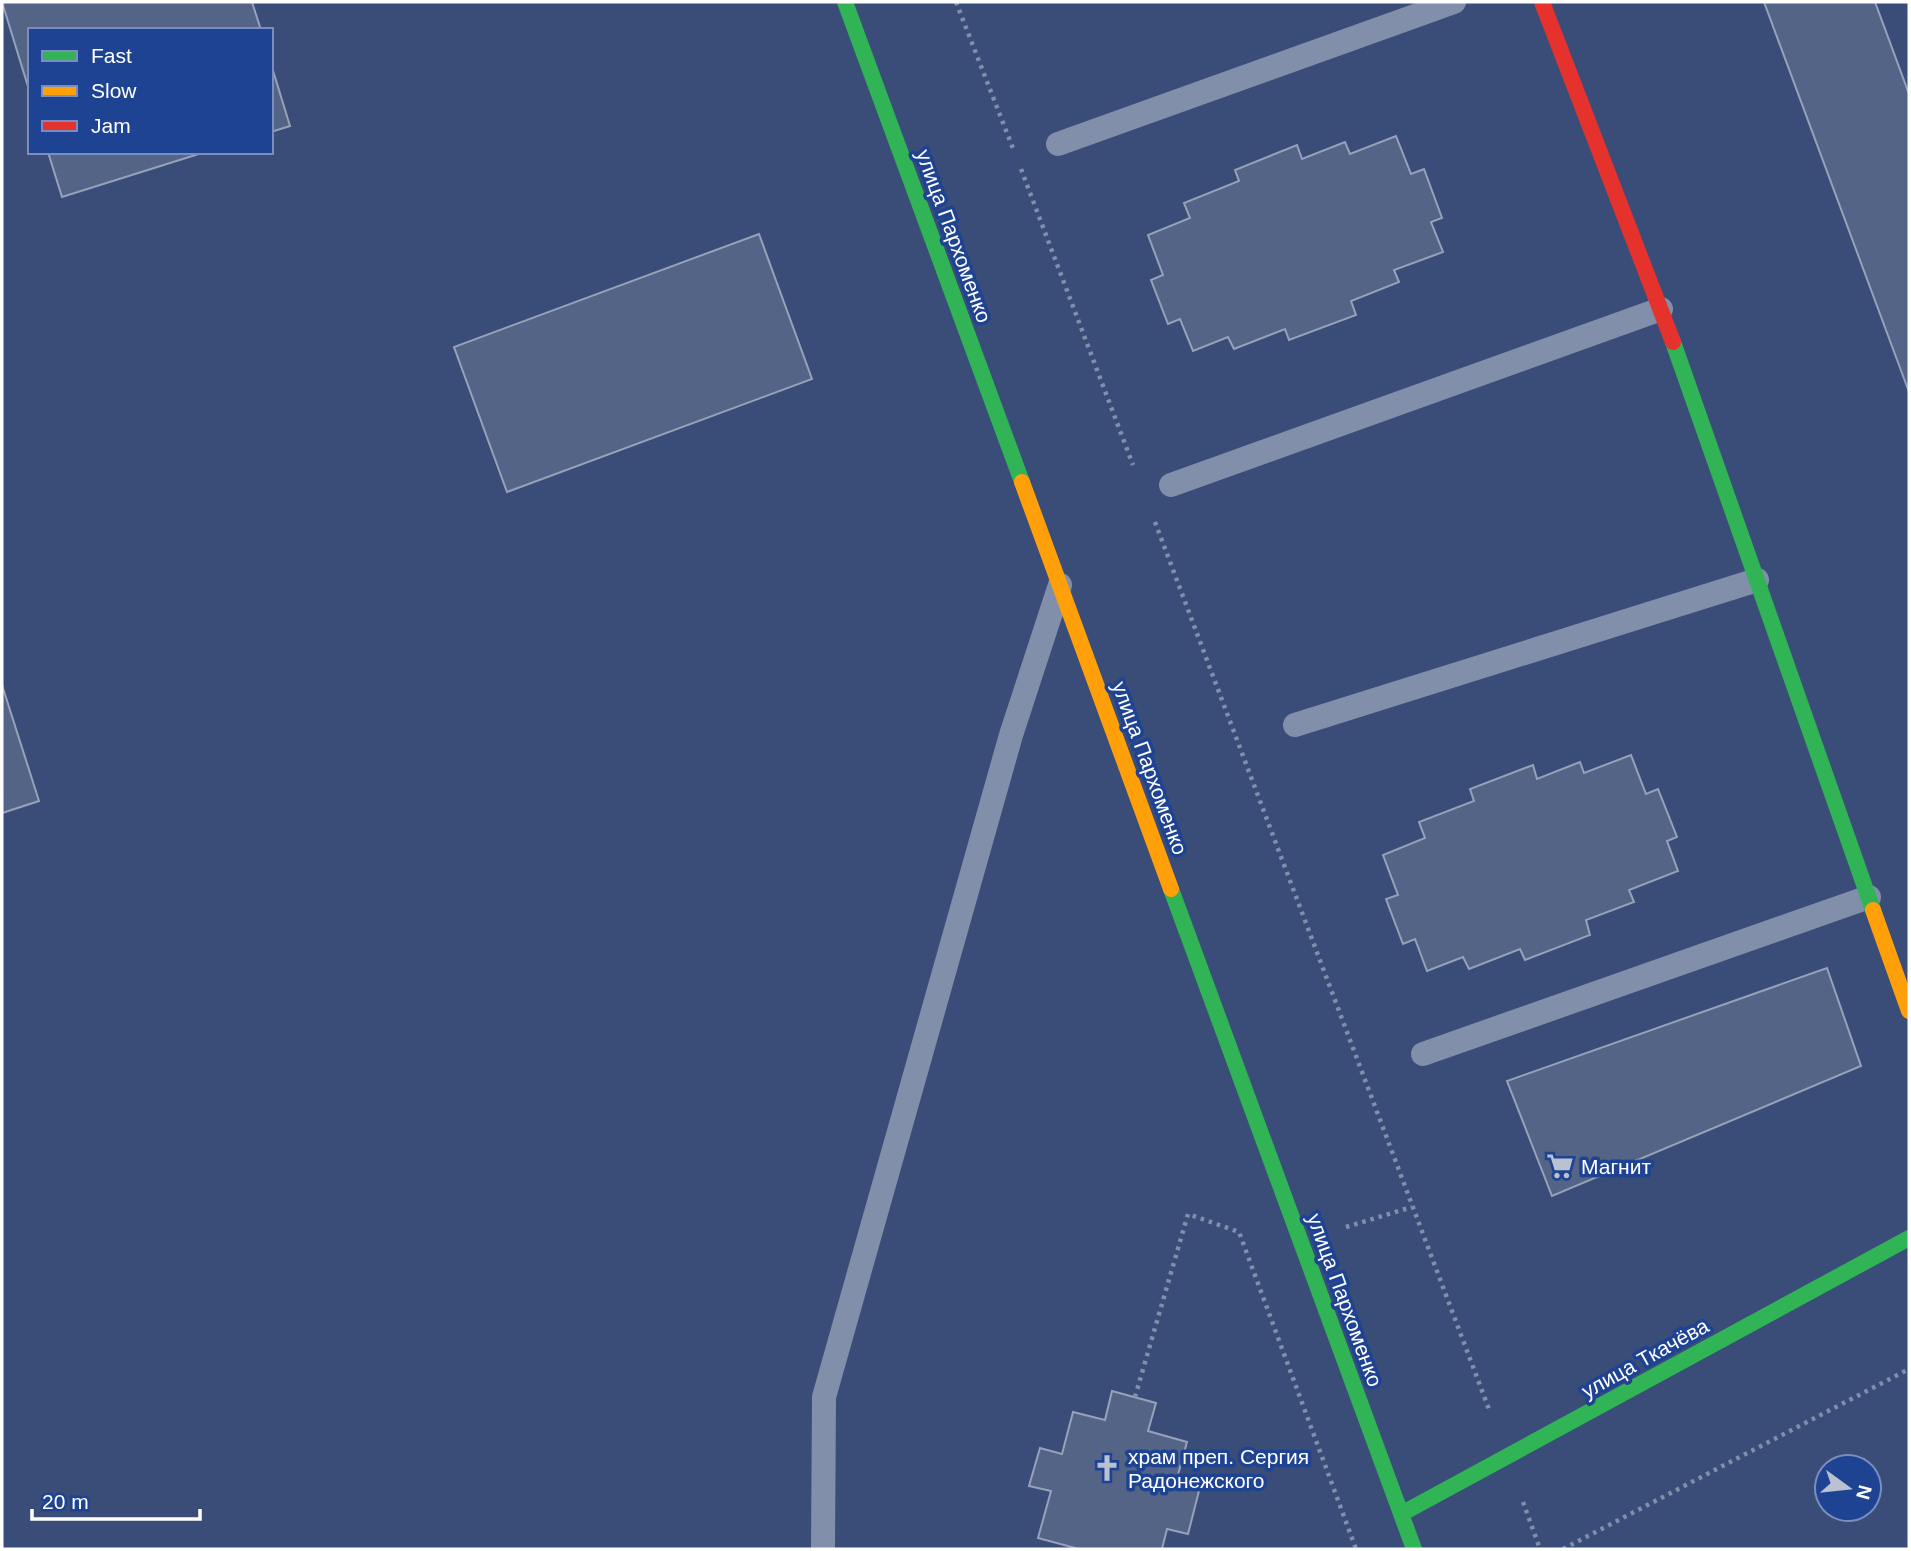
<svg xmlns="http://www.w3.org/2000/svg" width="1911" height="1551" viewBox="0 0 1911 1551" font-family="Arial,sans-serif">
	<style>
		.building { fill: #546487; stroke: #96a2b9; stroke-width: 2 }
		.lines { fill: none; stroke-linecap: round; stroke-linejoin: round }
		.path { stroke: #828fab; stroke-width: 4.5; stroke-dasharray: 3.5 5; stroke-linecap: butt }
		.lane { stroke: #828fab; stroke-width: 24 }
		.fast { stroke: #30b455; stroke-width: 16 }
		.slow { stroke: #ff9f0a; stroke-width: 16 }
		.jam { stroke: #e5322d; stroke-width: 16 }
		.labels { text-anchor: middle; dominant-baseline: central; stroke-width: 7; stroke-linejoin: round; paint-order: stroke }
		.street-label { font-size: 21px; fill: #fff; stroke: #1f4393 }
		.poi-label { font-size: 21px; fill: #fff; stroke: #1f4393; text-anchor: start }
	</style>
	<rect width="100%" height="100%" fill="#3a4d78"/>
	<path class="building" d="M 2,2 L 252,2 L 261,30 L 30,30 L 30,93 Z
		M 1764,2 L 1875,2 L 1909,94 L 1909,392 Z
		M 271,64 L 290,126 L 271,132 Z
		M 1396,136 L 1411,174 L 1424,169 L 1442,218 L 1431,222 L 1443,252 L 1394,270 L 1399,282 L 1351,301 L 1356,315 L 1289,340 L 1285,329 L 1234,349 L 1228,337 L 1193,351 L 1180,319 L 1168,324 L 1151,280 L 1163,275 L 1148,235 L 1190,218 L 1184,203 L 1239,181 L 1235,170 L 1297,145 L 1302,159 L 1345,142 L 1350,154 Z
		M 48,152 L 205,152 L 62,197 Z
		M 759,234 L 812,379 L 507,492 L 454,347 Z
		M 2,685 L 39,801 L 2,813 Z
		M 1631,755 L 1646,794 L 1658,789 L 1677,837 L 1667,841 L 1678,871 L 1629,890 L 1634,902 L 1586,920 L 1590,935 L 1525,960 L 1520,949 L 1469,969 L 1463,957 L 1427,971 L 1415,939 L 1403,944 L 1386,899 L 1398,895 L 1383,855 L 1425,838 L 1419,822 L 1474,801 L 1470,789 L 1533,765 L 1537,779 L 1580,762 L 1584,773 Z
		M 1827,968 L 1861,1066 L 1552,1196 L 1507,1081 Z
		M 1112,1391 L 1156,1403 L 1148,1431 L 1187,1442 L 1176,1482 L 1200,1487 L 1188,1534 L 1167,1529 L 1162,1549 L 1079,1549 L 1038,1538 L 1051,1491 L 1029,1486 L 1040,1448 L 1062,1454 L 1073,1412 L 1105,1420 Z"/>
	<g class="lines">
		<path class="path" d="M 956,2 L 1014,151
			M 1021,169 L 1133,465
			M 1155,522 L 1490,1412
			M 1346,1227 L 1412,1207
			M 1135,1397 L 1188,1214 L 1239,1232 L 1356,1549
			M 1523,1502 L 1540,1549
			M 1563,1549 L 1909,1369"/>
		<path class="lane" d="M 1058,144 L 1454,2
			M 1171,485 L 1661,309
			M 1295,725 L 1757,580
			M 1423,1054 L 1869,897
			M 823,1549 L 824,1397 L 1011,735 L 1060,585"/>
		<path class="fast" d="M 845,2 L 1022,482
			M 1673,342 L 1873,910
			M 1171,889 L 1414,1549
			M 1401,1514 L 1909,1238"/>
		<path class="slow" d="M 1022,482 L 1171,889
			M 1873,910 L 1909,1011"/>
		<path class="jam" d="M 1542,2 L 1673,342"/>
	</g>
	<defs>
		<symbol id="supermarket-bare" viewBox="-9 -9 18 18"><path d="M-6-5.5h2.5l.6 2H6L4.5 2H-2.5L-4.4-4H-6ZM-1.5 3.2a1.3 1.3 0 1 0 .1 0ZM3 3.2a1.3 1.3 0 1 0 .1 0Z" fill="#bac1d0" stroke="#1f4393" stroke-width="2.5" paint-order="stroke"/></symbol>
		<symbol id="church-bare" viewBox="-9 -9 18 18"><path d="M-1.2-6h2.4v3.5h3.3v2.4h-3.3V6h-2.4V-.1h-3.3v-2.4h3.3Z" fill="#bac1d0" stroke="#1f4393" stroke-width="2.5" paint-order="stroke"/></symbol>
	</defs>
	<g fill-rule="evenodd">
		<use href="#supermarket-bare" x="1541" y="1147" width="38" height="38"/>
		<use href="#church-bare" x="1088" y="1449" width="38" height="38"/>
	</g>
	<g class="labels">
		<g class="street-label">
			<text transform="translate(954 236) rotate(70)">улица Пархоменко</text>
			<text transform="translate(1150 768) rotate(70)">улица Пархоменко</text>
			<text transform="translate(1345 1300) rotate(70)">улица Пархоменко</text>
			<text transform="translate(1645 1358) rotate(-29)">улица Ткачёва</text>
		</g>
		<g class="poi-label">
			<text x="1581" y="1166">Магнит</text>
			<text x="1128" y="1456">храм преп. Сергия<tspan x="1128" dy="24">Радонежского</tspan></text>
		</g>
	</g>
	<rect width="1911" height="1551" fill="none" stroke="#ffffff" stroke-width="7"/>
	<rect x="28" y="28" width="245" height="126" fill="#1f4393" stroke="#798ebe" stroke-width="2"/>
	<rect x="42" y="51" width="35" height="10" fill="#30b455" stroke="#798ebe" stroke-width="2"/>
	<text x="91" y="63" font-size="21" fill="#ffffff">Fast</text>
	<rect x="42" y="86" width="35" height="10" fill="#ff9f0a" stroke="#798ebe" stroke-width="2"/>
	<text x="91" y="98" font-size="21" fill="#ffffff">Slow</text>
	<rect x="42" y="121" width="35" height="10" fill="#e5322d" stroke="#798ebe" stroke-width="2"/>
	<text x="91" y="133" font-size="21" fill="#ffffff">Jam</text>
	<g transform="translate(1848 1488) rotate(105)"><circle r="33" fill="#1f4393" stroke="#798ebe" stroke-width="2"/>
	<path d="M0-5L12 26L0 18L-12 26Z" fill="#bac1d0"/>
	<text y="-10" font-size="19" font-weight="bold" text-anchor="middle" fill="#ffffff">N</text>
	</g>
	<path d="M32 1509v10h168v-10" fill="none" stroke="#ffffff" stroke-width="3.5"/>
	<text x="42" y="1509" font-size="21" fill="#ffffff" stroke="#1f4393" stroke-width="5" paint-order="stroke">20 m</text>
</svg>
